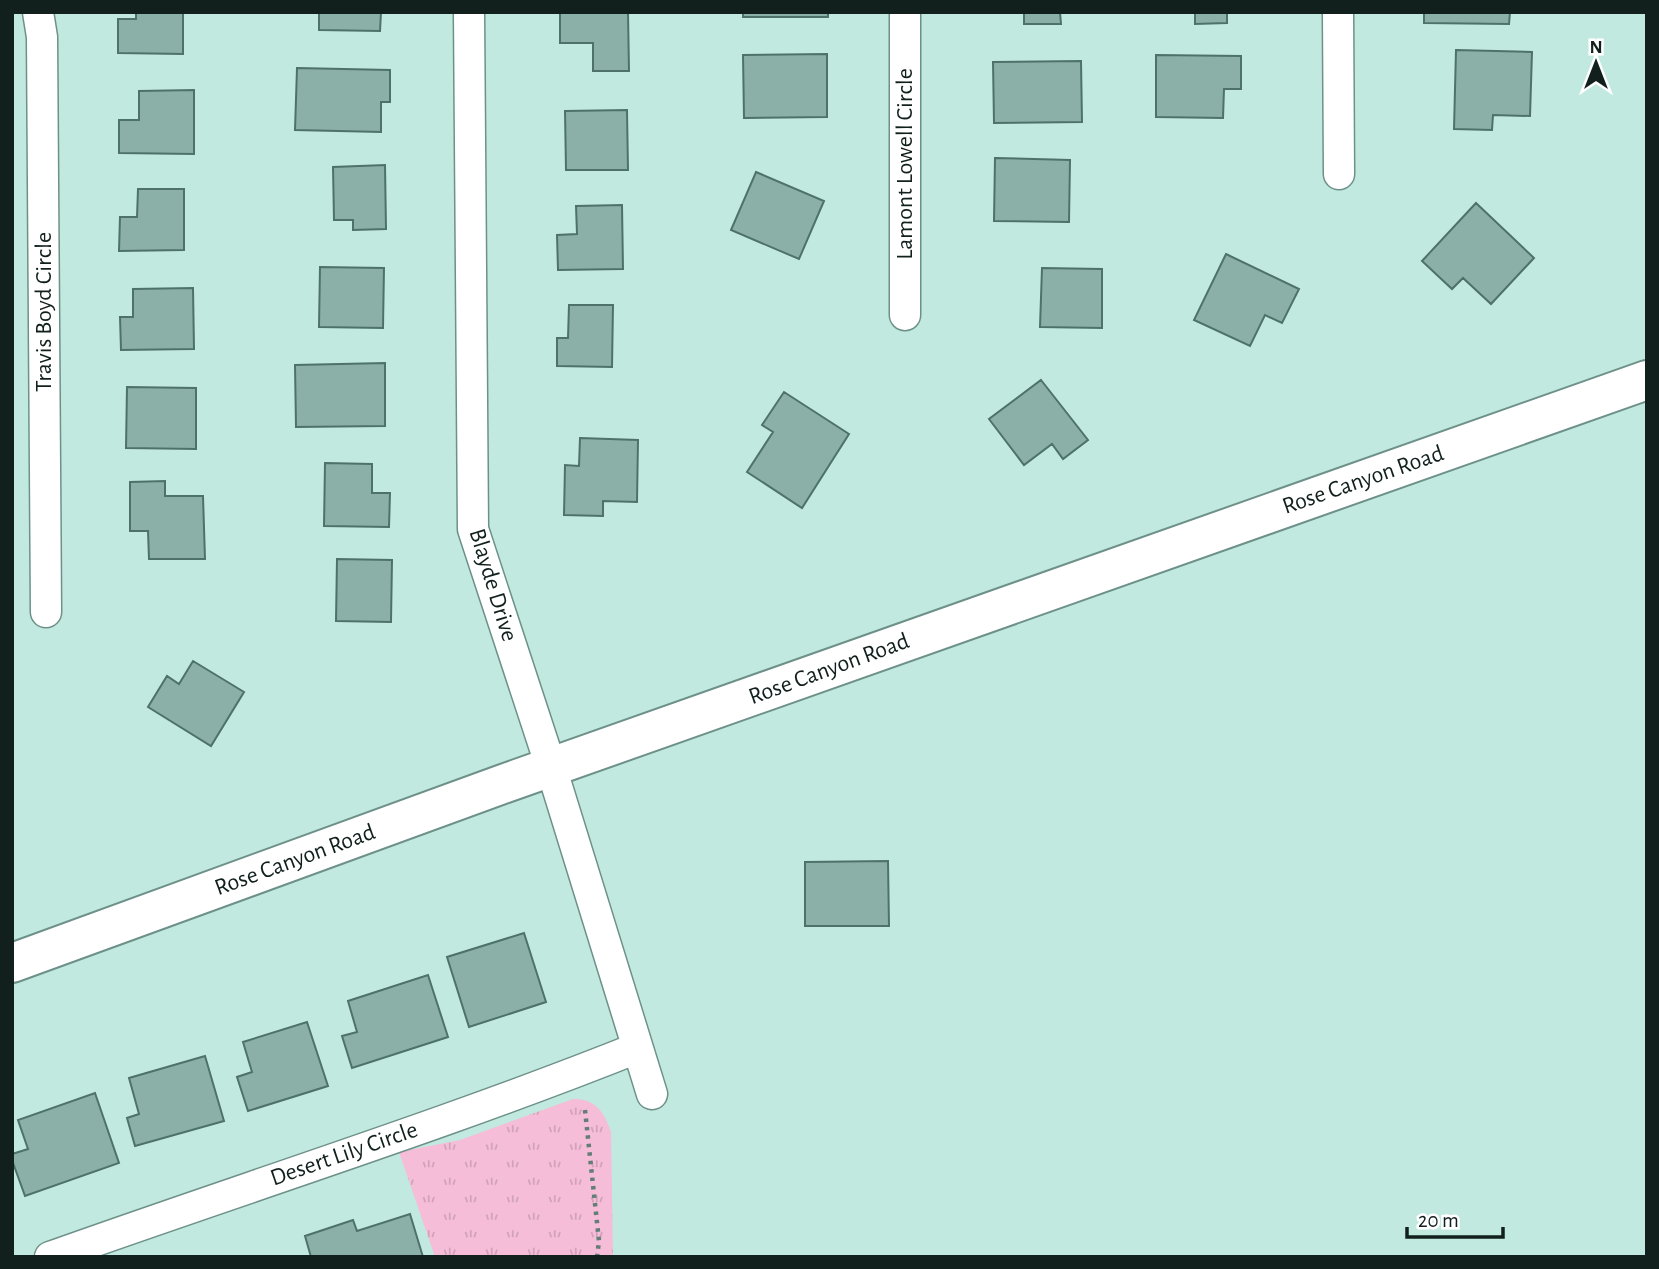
<svg xmlns="http://www.w3.org/2000/svg" width="1659" height="1269" viewBox="0 0 1659 1269" font-family="'Alegreya Sans',sans-serif">
	<style>
		.grass { fill: url(#grass-tufts) }
		.building { fill: #8ab0a7; stroke: #4e726a; stroke-width: 2 }
		.lines { fill: none; stroke-linecap: round; stroke-linejoin: round }
		.street-casing { stroke: #6d9189; stroke-width: 33 }
		.secondary-casing { stroke: #6d9189; stroke-width: 42 }
		.path { stroke: #637d77; stroke-width: 4.5; stroke-dasharray: 3.5 5; stroke-linecap: butt }
		.street { stroke: #fff; stroke-width: 30 }
		.secondary { stroke: #fff; stroke-width: 38 }
		.labels { text-anchor: middle; dominant-baseline: central; stroke-width: 5; stroke-linejoin: round; paint-order: stroke }
		.street-label { font-size: 24px; fill: #11201d; stroke: #fff }
	</style>
	<defs>
		<pattern id="grass-tufts" width="24" height="20" patternUnits="userSpaceOnUse" patternTransform="scale(1.75)"><rect width="24" height="20" fill="#f5bdd8"/><path d="M3 7l-1-3M5 7V3M7 7l1-3M15 17l-1-3M17 17v-4M19 17l1-3" fill="none" stroke="#d1a2b9"/></pattern>
	</defs>
	<rect width="100%" height="100%" fill="#c2e9e0"/>
	<path class="grass" d="M 573,1099 C 595,1098 605,1113 611,1132 L 613,1257 L 435,1257 L 399,1152 L 460,1140 Z"/>
	<path class="building" d="M 136,12 L 183,12 L 183,54 L 118,53 L 118,19 L 136,19 Z
		M 319,12 L 381,12 L 380,31 L 319,30 Z
		M 560,12 L 628,12 L 629,71 L 593,71 L 593,43 L 560,43 Z
		M 743,12 L 828,12 L 828,17 L 743,17 Z
		M 1024,12 L 1060,12 L 1061,24 L 1024,24 Z
		M 1195,12 L 1227,12 L 1227,23 L 1195,24 Z
		M 1424,12 L 1510,12 L 1509,24 L 1424,23 Z
		M 1456,50 L 1532,52 L 1530,116 L 1493,115 L 1492,130 L 1454,129 Z
		M 827,54 L 827,117 L 744,118 L 743,55 Z
		M 1156,55 L 1241,56 L 1241,89 L 1224,89 L 1223,118 L 1156,117 Z
		M 1081,61 L 1082,122 L 994,123 L 993,62 Z
		M 297,68 L 390,70 L 390,102 L 381,102 L 381,132 L 295,130 Z
		M 194,90 L 194,154 L 119,153 L 119,120 L 139,120 L 139,91 Z
		M 627,110 L 628,170 L 566,170 L 565,111 Z
		M 995,158 L 1070,160 L 1069,222 L 994,221 Z
		M 385,165 L 386,229 L 353,230 L 353,220 L 334,220 L 333,167 Z
		M 756,172 L 824,201 L 799,259 L 731,230 Z
		M 138,189 L 184,189 L 184,250 L 119,251 L 120,217 L 137,217 Z
		M 1476,203 L 1534,258 L 1491,304 L 1463,278 L 1452,289 L 1422,261 Z
		M 622,205 L 623,269 L 558,270 L 557,235 L 577,234 L 576,206 Z
		M 1226,254 L 1299,289 L 1282,323 L 1265,315 L 1250,346 L 1194,320 Z
		M 320,267 L 384,268 L 383,328 L 319,327 Z
		M 1042,268 L 1102,269 L 1102,328 L 1040,327 Z
		M 193,288 L 194,349 L 121,350 L 120,317 L 133,317 L 133,289 Z
		M 569,305 L 613,305 L 612,367 L 557,366 L 557,338 L 568,338 Z
		M 385,363 L 385,426 L 296,427 L 295,365 Z
		M 1041,380 L 1088,440 L 1063,459 L 1052,444 L 1024,465 L 989,419 Z
		M 127,387 L 196,388 L 196,449 L 126,448 Z
		M 784,392 L 849,434 L 802,508 L 747,472 L 773,432 L 762,425 Z
		M 580,438 L 638,440 L 637,502 L 603,501 L 603,516 L 564,515 L 565,465 L 579,466 Z
		M 325,463 L 372,464 L 372,493 L 390,493 L 389,527 L 324,526 Z
		M 165,481 L 165,496 L 203,496 L 205,559 L 149,559 L 148,531 L 130,531 L 130,482 Z
		M 337,559 L 392,560 L 391,622 L 336,621 Z
		M 193,661 L 244,692 L 211,746 L 148,707 L 167,676 L 179,684 Z
		M 888,861 L 889,926 L 805,926 L 805,862 Z
		M 524,933 L 546,1002 L 469,1027 L 447,957 Z
		M 428,975 L 448,1037 L 352,1068 L 342,1036 L 357,1032 L 348,1001 Z
		M 307,1022 L 328,1086 L 248,1111 L 237,1077 L 252,1072 L 243,1042 Z
		M 205,1056 L 224,1121 L 135,1146 L 127,1118 L 139,1114 L 129,1078 Z
		M 95,1093 L 119,1163 L 25,1196 L 12,1160 L 12,1154 L 28,1149 L 18,1120 Z
		M 410,1214 L 423,1257 L 311,1257 L 305,1236 L 353,1220 L 357,1231 Z"/>
	<g class="lines">
		<defs>
			<path id="street" d="M 38,12 L 42,37 L 46,612
				M 469,12 L 473,529 L 551,767 L 652,1094
				M 905,12 L 905,315
				M 1338,12 L 1339,174
				M 50,1257 C 246,1187 444,1125 637,1048"/>
			<path id="secondary" d="M 12,963 L 503,784 L 1647,380"/>
		</defs>
		<use href="#street" class="street-casing"/>
		<use href="#secondary" class="secondary-casing"/>
		<path class="path" d="M 585,1110 L 599,1241 L 597,1257"/>
		<use href="#street" class="street"/>
		<use href="#secondary" class="secondary"/>
	</g>
	<g class="labels">
		<g class="street-label">
			<text transform="translate(905 164) rotate(-90)">Lamont Lowell Circle</text>
			<text transform="translate(44 312) rotate(-90)">Travis Boyd Circle</text>
			<text transform="translate(1363 480) rotate(-19)">Rose Canyon Road</text>
			<text transform="translate(493 585) rotate(73)">Blayde Drive</text>
			<text transform="translate(829 669) rotate(-20)">Rose Canyon Road</text>
			<text transform="translate(295 860) rotate(-20)">Rose Canyon Road</text>
			<text transform="translate(344 1154) rotate(-19)">Desert Lily Circle</text>
		</g>
	</g>
	<rect width="1659" height="1269" fill="none" stroke="#11201d" stroke-width="28"/>
	<g transform="translate(1596 63)" stroke="#ffffff" stroke-width="5" paint-order="stroke">
	<path d="M0-5L12 26L0 18L-12 26Z" fill="#11201d"/>
	<text y="-10" font-size="19" font-weight="bold" text-anchor="middle" fill="#11201d">N</text>
	</g>
	<path d="M1407 1227v10h96v-10" fill="none" stroke="#11201d" stroke-width="3.5"/>
	<text x="1418" y="1227" font-size="21" fill="#11201d" stroke="#ffffff" stroke-width="5" paint-order="stroke">20 m</text>
</svg>
